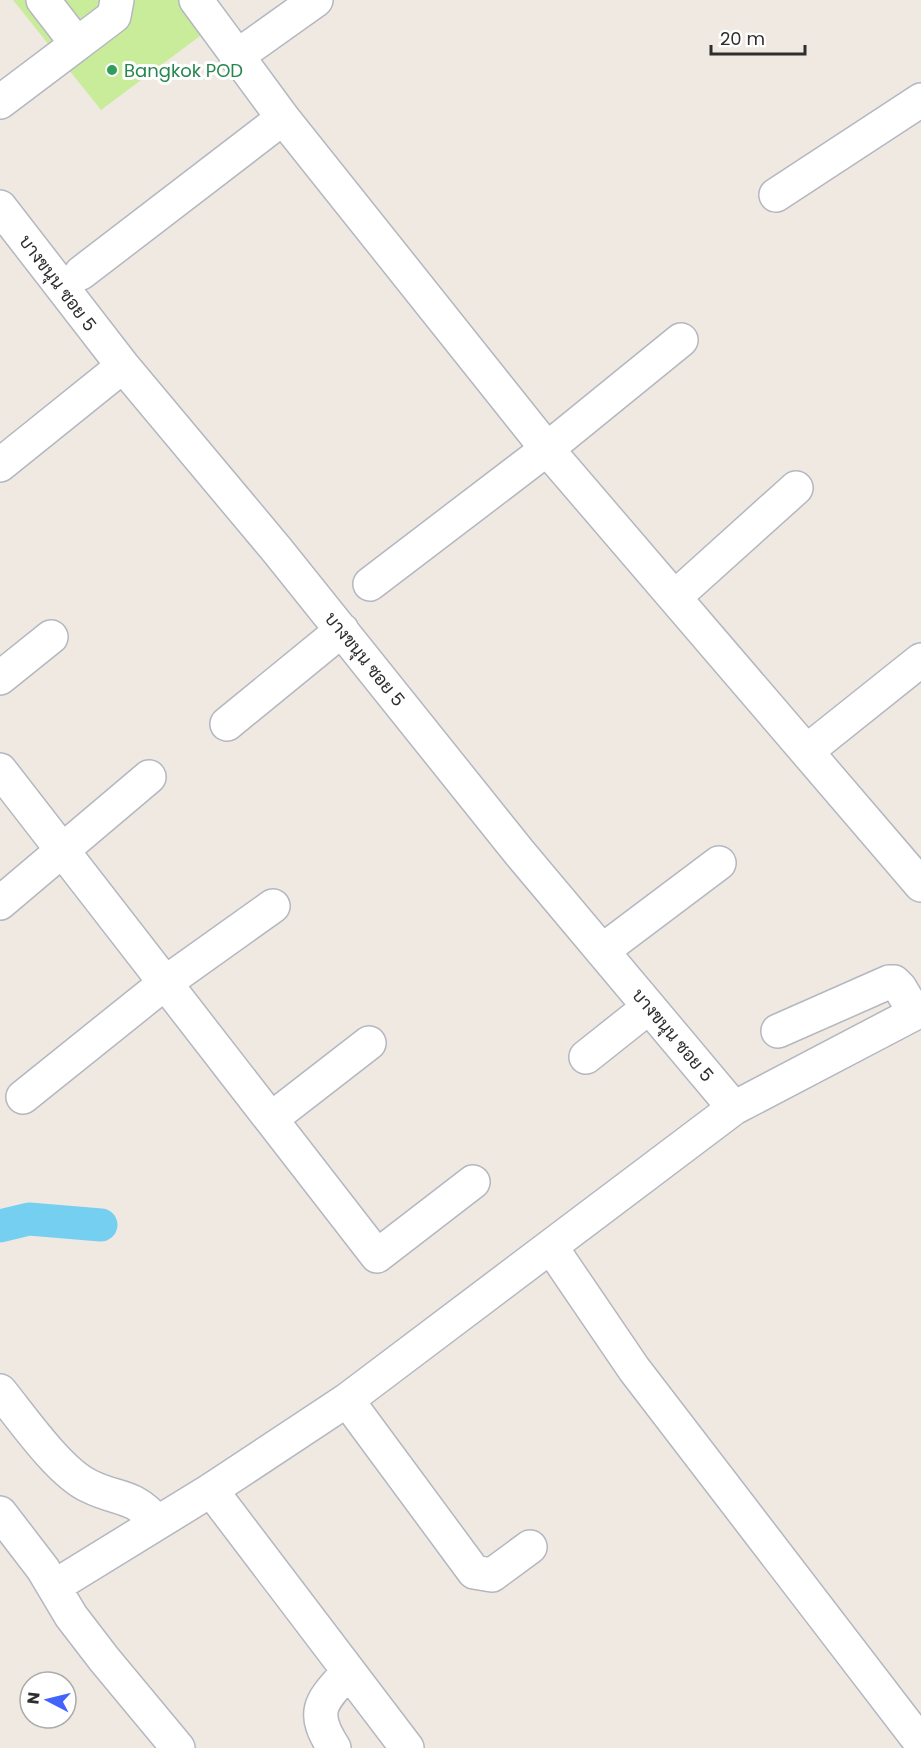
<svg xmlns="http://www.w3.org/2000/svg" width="921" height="1748" viewBox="0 0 921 1748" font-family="Poppins,Sarabun,sans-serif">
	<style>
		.pitch { fill: #c9ec9a }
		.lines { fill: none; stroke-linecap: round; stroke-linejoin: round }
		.canal { stroke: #75cff0; stroke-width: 33 }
		.minor-casing { stroke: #b4b7c1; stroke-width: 36 }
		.minor { stroke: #fff; stroke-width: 33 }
		.leisure-dot { fill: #2e9e5b; stroke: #fff; stroke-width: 2 }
		.labels { text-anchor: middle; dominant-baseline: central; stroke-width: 6; stroke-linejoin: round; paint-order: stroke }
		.leisure-label { font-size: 18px; fill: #27864d; stroke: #fff; text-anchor: start }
		.street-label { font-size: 18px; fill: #2e2e2e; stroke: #fff }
	</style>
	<rect width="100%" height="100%" fill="#efe9e1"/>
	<path class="pitch" d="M 13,0 L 184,0 L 208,30 L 101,110 Z"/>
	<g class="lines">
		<path class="canal" d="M 0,1226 L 29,1219 L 101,1225"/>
		<defs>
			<path id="minor" d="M 196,0 L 283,118 L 547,449 L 921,885
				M 77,44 L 114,16 L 117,0
				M 236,57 L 316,0
				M 0,102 L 77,44 L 43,0
				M 776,195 L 921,100
				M 0,207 L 123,366 L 277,550 L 519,852 L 734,1108
				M 81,273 L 283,118
				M 0,465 L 123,366
				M 370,584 L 547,449 L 681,340
				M 675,597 L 796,488
				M 0,678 L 51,637
				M 227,724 L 342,630
				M 807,751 L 921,660
				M 0,770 L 377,1256 L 473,1182
				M 0,903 L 149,777
				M 602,951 L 719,863
				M 778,1031 L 889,982 L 894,982 L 900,988 L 915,1013
				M 586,1057 L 649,1007
				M 23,1097 L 165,983 L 273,906
				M 271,1119 L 369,1043
				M 551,1247 L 634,1369 L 921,1743
				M 0,1391 C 22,1418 59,1472 89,1486 C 119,1501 132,1493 157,1522
				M 347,1400 L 474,1572 L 492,1575 L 530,1547
				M 211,1490 L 407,1748
				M 0,1513 L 43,1569 L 71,1616 L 104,1659 L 178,1748
				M 55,1586 L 211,1490 L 347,1400 L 734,1108 L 921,1010
				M 334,1748 C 310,1711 321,1702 347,1673"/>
		</defs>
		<use href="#minor" class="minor-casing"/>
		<use href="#minor" class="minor"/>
	</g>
	<circle class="leisure-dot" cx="112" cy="70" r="6"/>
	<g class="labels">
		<g class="leisure-label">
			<text x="124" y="70">Bangkok POD</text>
		</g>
		<g class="street-label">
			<text transform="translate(58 283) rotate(53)">บางขนุน ซอย 5</text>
			<text transform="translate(365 659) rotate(51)">บางขนุน ซอย 5</text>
			<text transform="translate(673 1035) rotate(50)">บางขนุน ซอย 5</text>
		</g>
	</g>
	<g transform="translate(48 1700) rotate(277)"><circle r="28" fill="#ffffff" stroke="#ababab" stroke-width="1.5"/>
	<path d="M0-4.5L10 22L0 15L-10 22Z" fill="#4264fb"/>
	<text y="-9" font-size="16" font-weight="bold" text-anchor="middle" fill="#2e2e2e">N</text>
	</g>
	<path d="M711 45v9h94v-9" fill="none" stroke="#2e2e2e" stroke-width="3"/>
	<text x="720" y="45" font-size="18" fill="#2e2e2e" stroke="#ffffff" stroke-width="4.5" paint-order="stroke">20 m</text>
</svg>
